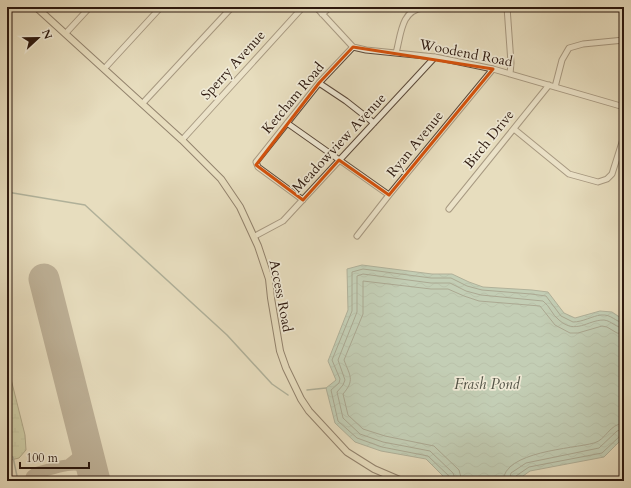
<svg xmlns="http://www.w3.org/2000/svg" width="631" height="488" viewBox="0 0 631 488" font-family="Cardo,serif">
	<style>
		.wetland { fill: url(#wetland-marsh); stroke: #706d50 }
		.water { fill: url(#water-waves); stroke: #6d7b6d }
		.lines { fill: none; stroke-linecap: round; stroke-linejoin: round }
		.shore { stroke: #626a5d; stroke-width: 1 }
		.stream { stroke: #6d7b6d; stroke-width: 1.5 }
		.taxiway { stroke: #8a7a66; stroke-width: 12 }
		.runway { stroke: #8a7a66; stroke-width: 31 }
		.minor-casing { stroke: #5b493a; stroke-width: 7 }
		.major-casing { stroke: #2c180e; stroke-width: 8 }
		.minor { stroke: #efe9d5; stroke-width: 5 }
		.major { stroke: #e7ddbe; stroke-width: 6 }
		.marked { fill: none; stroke: #d5520c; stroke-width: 3; stroke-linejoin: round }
		.labels { text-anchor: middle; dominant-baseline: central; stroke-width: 3.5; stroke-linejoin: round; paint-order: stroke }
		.street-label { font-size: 14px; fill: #2c180e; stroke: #efe9d5 }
		.water-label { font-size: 15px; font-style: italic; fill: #525245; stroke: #efe9d5 }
	</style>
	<defs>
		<pattern id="wetland-marsh" width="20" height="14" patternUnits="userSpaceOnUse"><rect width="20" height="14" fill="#b3c293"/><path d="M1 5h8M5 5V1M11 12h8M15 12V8" fill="none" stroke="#9aa67e"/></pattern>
		<pattern id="water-waves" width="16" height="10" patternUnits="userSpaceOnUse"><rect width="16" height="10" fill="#98bdac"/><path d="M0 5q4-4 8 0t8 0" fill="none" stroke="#83a293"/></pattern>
	</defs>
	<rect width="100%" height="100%" fill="#e7ddbe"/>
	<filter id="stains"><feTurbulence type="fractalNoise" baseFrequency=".005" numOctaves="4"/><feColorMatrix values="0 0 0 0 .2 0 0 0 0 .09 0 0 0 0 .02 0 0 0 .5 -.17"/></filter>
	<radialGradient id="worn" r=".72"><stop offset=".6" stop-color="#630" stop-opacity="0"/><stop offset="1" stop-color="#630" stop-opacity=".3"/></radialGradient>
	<path class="wetland" d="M 7,363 L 25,435 L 26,450 L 19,458 L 11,460 L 7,456 Z"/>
	<path class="water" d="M 362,265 L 432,274 L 452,274 L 469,282 L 483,287 L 532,290 L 548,292 L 564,313 L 575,318 L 600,311 L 612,312 L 624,320 L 624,437 L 604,457 L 530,471 L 516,481 L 448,481 L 426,459 L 381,451 L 355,442 L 335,423 L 326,388 L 336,380 L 328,361 L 348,310 L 347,269 Z"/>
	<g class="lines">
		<path class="shore" d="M 451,481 L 450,477 L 428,456 L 382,447 L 357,438 L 338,421 L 331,390 L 339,383 L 340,379 L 332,360 L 352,311 L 352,272 L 363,269 L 431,278 L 451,278 L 467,286 L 482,290 L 531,294 L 546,296 L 561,316 L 573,322 C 583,322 592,316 601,315 C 612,314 615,322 624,323
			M 456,481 L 453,473 L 430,451 L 383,442 L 360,434 L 343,418 L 337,392 L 343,385 L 345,380 L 338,360 L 357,312 L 357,276 L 363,274 L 431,283 L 450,283 L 466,291 L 481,295 L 543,301 C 550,306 552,315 559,320 C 576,335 587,320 604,320 C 612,321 616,328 624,328
			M 462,481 L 459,470 L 434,446 L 385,436 L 363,429 L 348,415 L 343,394 C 355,380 350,376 344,360 L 363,314 L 363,281 L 431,289 L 448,289 L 464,296 L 479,301 L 540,306 L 555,325 L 570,333 L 578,333 L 602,326 L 607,327 L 617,333 L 624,334
			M 503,481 C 504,451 572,449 594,443 C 606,440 609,424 624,423
			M 509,481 L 511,473 L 526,463 L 599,448 L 617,431 L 624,429
			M 514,481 L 516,476 L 529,467 L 602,453 L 620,436 L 624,434"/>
		<path class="stream" d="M 7,192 L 85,205 L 227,335 L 272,384 L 288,395
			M 307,390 L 326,388
			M 7,455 L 13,457 L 18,481"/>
		<path class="taxiway" d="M 70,464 L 80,456 L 85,441
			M 30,481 L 32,476 L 36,473 C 43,471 51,469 58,467 C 75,463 83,462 94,478"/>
		<path class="runway" d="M 44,279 L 95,481"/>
		<defs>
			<path id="minor" d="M 316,7 L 353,47 L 366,50 L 435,57 L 493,69 L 624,107
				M 507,7 L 511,63 L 510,74
				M 322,14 L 330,7
				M 66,33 L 90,7
				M 396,53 C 401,35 401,10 423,8 L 507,8
				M 104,69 L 161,7
				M 319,83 L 346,101 L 374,123
				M 555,87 L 562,60 L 569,48 L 583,44 L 624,40
				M 142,104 L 232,7
				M 287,123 L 389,195
				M 514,129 L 569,174 L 598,182 L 607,179 L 612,174 L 624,136
				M 182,140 L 303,7
				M 303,200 L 258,167 L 256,162 L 319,83 L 353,47
				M 449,209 L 549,85
				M 255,236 L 283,221 L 435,57
				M 357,236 L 389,195 L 493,69"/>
			<path id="major" d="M 36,7 L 182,140 L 221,179 L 240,207 L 258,246 L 269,279 L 271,298 L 280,351 L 286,368 L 301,399 L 309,411 L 347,452 L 374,469 L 402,481
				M 623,481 L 624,479"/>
		</defs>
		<use href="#minor" class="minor-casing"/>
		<use href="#major" class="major-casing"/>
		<use href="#minor" class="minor"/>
		<use href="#major" class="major"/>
	</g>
	<path d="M0 0H631V488H0ZM 353,47 L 493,69 L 389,195 L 339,160 L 303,200 L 256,165 L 319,83 Z" fill="#e7ddbe" fill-opacity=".55" fill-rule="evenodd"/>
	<path class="marked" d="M 353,47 L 493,69 L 389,195 L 339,160 L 303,200 L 256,165 L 319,83 Z"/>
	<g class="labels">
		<g class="street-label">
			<text transform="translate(466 53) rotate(11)">Woodend Road</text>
			<text transform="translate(233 65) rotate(-48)">Sperry Avenue</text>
			<text transform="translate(293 98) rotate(-50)">Ketcham Road</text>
			<text transform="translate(489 139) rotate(-51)">Birch Drive</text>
			<text transform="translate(339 143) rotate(-47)">Meadowview Avenue</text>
			<text transform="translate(415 144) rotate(-51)">Ryan Avenue</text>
			<text transform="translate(281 296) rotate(79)">Access Road</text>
		</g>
		<g class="water-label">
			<text x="487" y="384">Frash Pond</text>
		</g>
	</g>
	<rect width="631" height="488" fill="none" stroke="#e7ddbe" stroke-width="24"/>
	<rect x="8" y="8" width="615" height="472" fill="none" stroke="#2c180e" stroke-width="2"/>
	<rect x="12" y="12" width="607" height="464" fill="none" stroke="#2c180e"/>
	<g transform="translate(38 38) rotate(68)" stroke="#efe9d5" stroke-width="3" paint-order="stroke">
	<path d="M0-3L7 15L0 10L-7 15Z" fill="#2c180e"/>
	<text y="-6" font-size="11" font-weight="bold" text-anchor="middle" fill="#2c180e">N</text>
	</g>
	<path d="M20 462v6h69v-6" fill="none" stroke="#2c180e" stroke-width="2"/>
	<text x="26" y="462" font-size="12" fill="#2c180e" stroke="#efe9d5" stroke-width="3" paint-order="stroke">100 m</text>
	<rect width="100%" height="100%" filter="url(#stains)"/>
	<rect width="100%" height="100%" fill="url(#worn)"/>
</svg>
